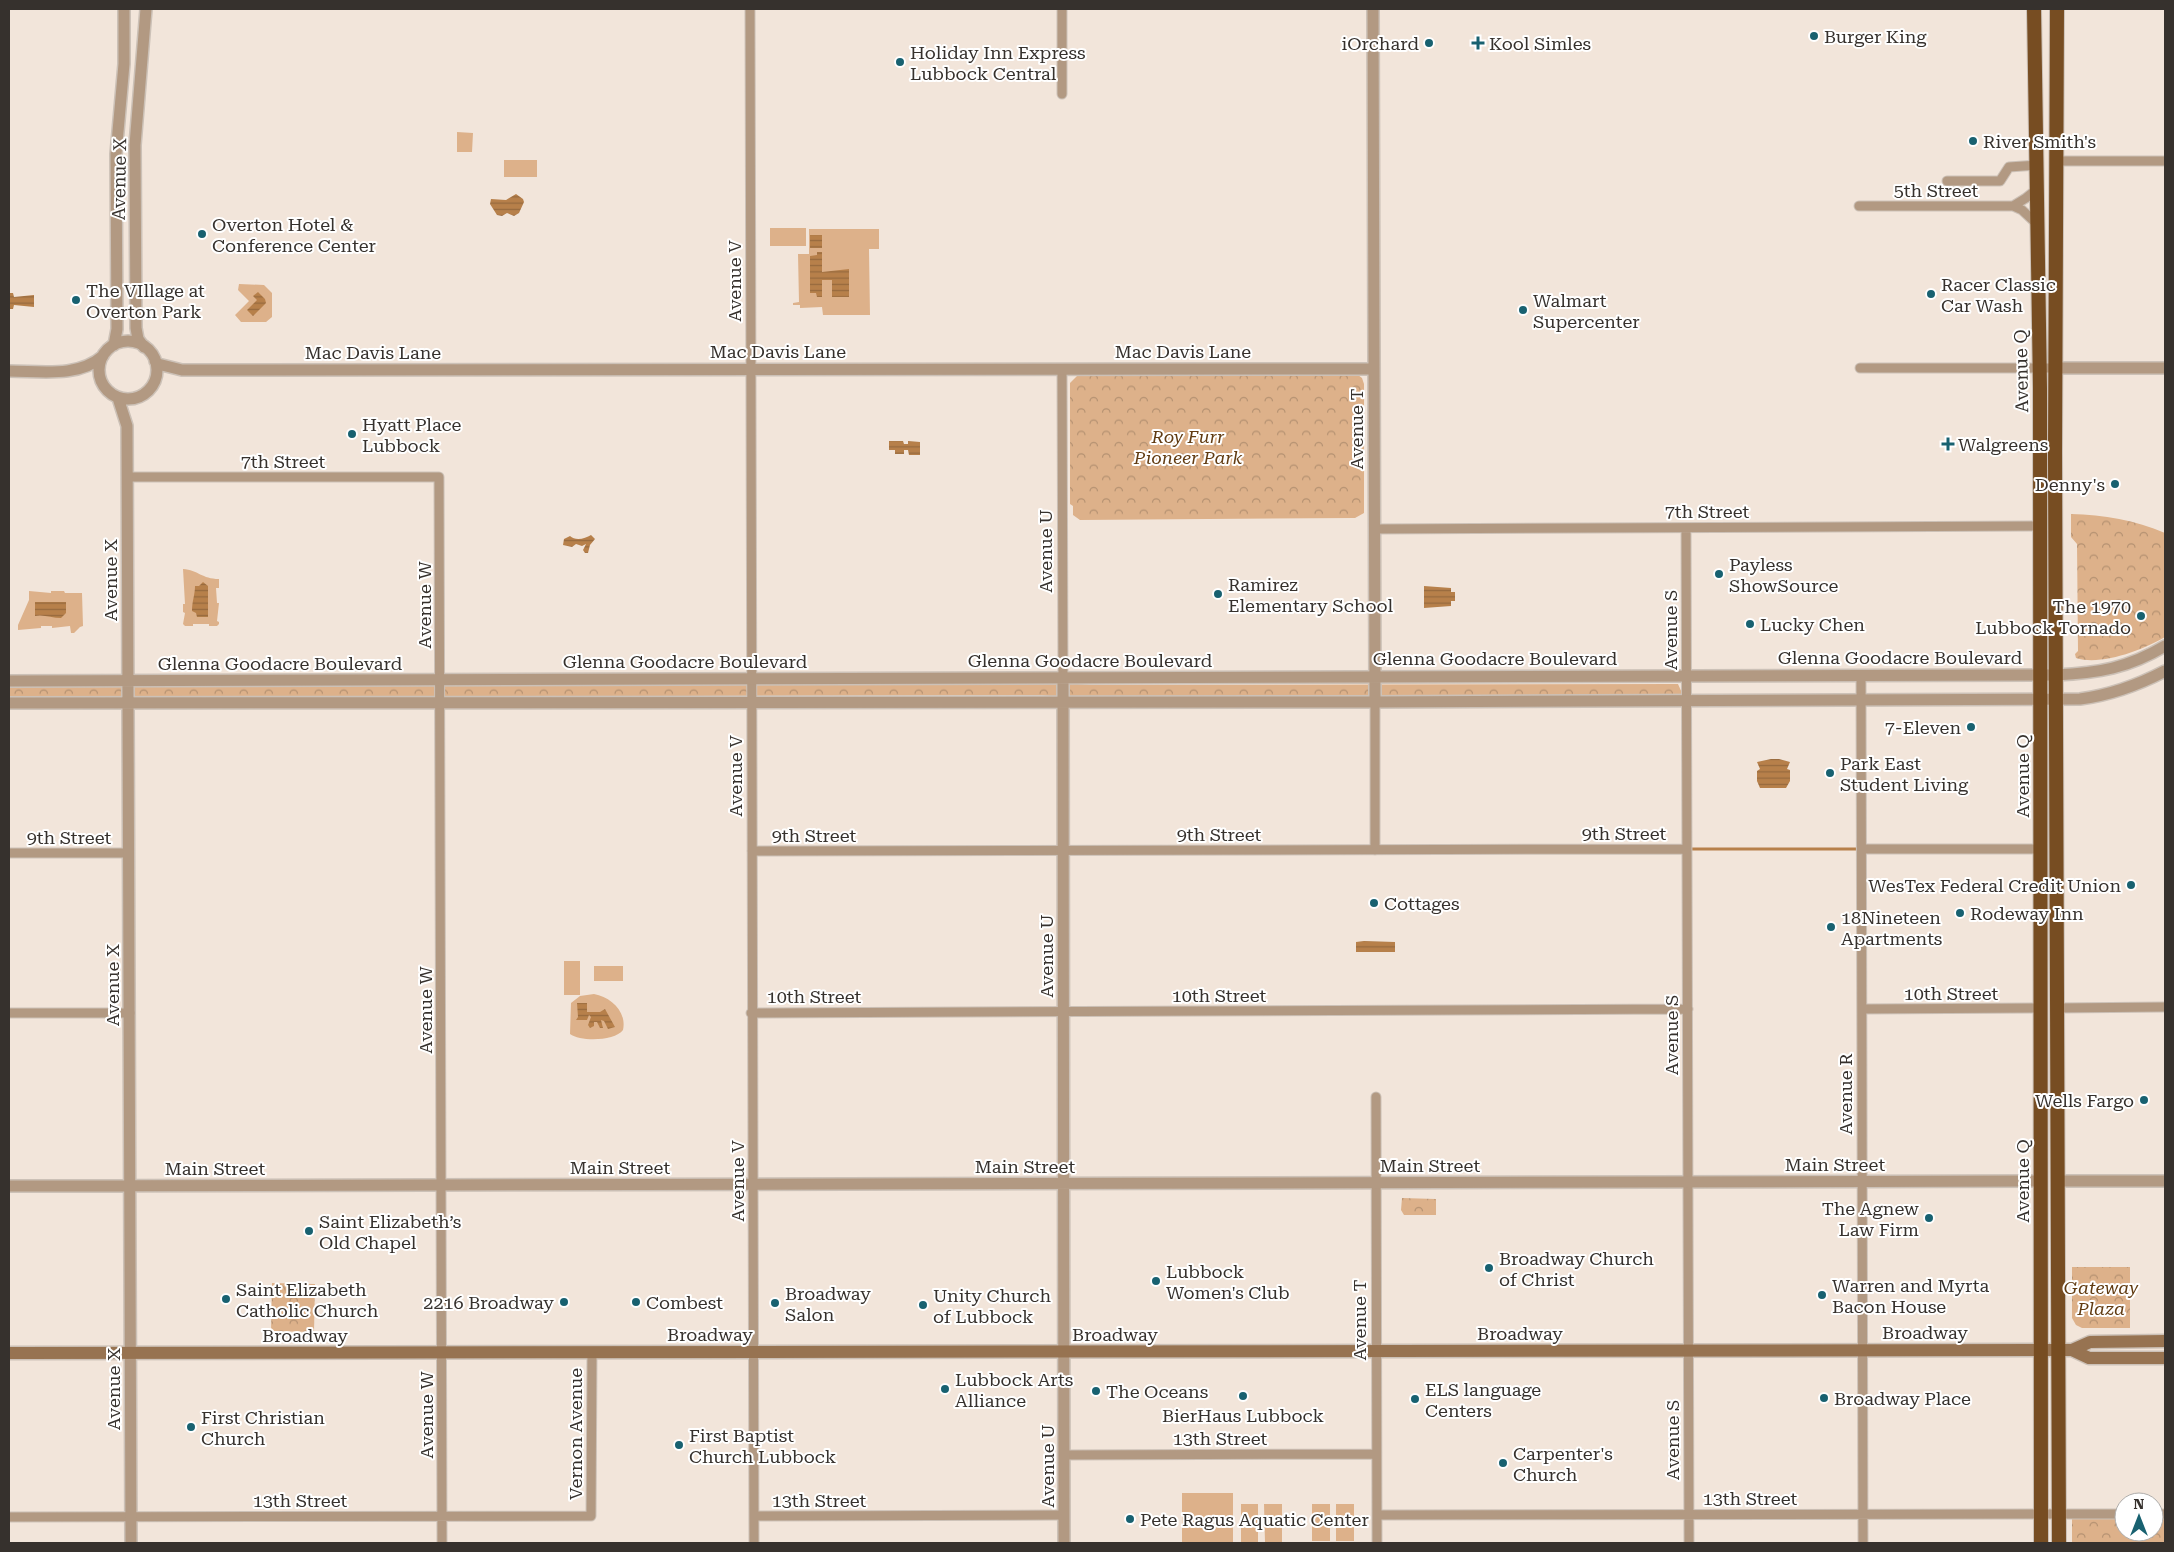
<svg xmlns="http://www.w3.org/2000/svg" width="2174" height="1552" viewBox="0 0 2174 1552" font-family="'Roboto Serif',serif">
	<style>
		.green { fill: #ddb18a }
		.park { fill: url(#park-crowns) }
		.water { fill: url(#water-rules) }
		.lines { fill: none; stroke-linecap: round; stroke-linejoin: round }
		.stream { stroke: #b7804a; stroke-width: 3 }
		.minor-casing { stroke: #ccc1b7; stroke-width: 11 }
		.tertiary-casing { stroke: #ccc1b7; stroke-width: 14 }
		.secondary-casing { stroke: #ccc1b7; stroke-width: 15 }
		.trunk-casing { stroke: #ccc1b7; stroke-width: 16 }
		.minor { stroke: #b29982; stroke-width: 9 }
		.tertiary { stroke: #b29982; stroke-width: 11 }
		.secondary { stroke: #977351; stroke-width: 12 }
		.trunk { stroke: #774d22; stroke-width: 14 }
		.poi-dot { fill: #186170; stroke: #fff; stroke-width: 2 }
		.labels { text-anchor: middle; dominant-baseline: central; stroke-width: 4; stroke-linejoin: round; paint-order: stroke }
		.poi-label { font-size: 18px; fill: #36312d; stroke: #fff; text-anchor: start }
		.street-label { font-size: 18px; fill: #36312d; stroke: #fff }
		.park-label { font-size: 18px; font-style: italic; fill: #613b11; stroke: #fff }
	</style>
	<defs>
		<pattern id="park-crowns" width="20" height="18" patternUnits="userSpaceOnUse" patternTransform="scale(1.25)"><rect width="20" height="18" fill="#ddb18a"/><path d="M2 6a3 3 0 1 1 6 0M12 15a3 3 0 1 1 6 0" fill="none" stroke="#b49171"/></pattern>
		<pattern id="water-rules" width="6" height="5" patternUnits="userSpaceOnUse" patternTransform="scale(1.25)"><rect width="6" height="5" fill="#b7804a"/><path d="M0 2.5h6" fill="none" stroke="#96693e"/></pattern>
	</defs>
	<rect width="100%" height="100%" fill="#f2e5da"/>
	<path class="green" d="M 457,132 L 473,133 L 472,152 L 457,152 Z
		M 504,160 L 537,160 L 537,177 L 504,177 Z
		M 770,228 L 806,228 L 806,246 L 770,246 Z
		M 809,229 L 879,229 L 879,249 L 869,249 L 870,315 L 823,315 L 822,307 L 800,308 L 800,305 L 793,305 L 793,303 L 799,302 L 798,254 L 809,254 Z
		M 239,284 L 264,285 L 272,293 L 272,317 L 266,322 L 241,322 L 235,315 L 249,301 L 238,290 Z
		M 183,569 C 198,570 202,579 219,579 L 219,588 L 216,588 L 217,603 L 219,603 L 217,621 L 219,622 L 219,624 L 217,626 L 209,626 L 209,624 L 193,624 L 193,626 L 185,626 L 183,624 L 185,613 L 183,612 L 183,604 L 185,604 Z
		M 29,591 L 51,593 L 51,591 L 64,591 L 65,593 L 82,593 L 83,626 L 80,627 L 74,633 L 71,633 L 70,626 L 52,628 L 52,626 L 41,626 L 41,628 L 18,630 L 18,625 L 29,600 Z
		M 564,961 L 580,961 L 580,995 L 564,995 Z
		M 594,966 L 623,966 L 623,981 L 594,981 Z
		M 594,994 C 611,997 627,1012 623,1030 C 615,1041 581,1042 570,1034 L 571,1003 L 580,996 Z
		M 1182,1493 L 1233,1493 L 1233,1543 L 1182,1543 Z
		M 1241,1504 L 1258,1504 L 1258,1542 L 1241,1542 Z
		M 1264,1504 L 1282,1504 L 1282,1542 L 1265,1542 Z
		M 1312,1504 L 1330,1504 L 1330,1541 L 1312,1541 Z
		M 1336,1504 L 1354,1504 L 1354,1541 L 1336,1541 Z"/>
	<path class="park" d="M 1078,375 L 1358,375 L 1362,378 L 1364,384 L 1364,513 L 1355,518 L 1080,520 L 1073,515 L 1073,506 L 1070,504 L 1070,383 Z
		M 2071,514 C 2104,515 2135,520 2165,533 L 2165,637 C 2143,650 2101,666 2076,658 L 2075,654 L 2078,651 L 2077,544 L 2071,537 Z
		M 1041,681 L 1090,685 L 1678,684 L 1682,693 L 1681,695 L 1090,700 L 1041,695 L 9,698 L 9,684 Z
		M 1402,1198 L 1436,1199 L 1436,1215 L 1404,1215 L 1401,1210 Z
		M 2072,1267 L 2130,1267 L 2130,1328 L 2082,1328 L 2076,1325 L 2072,1318 Z
		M 272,1283 L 315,1284 L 314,1332 L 271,1331 Z
		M 2072,1513 L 2124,1514 L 2124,1532 L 2154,1532 L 2154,1514 L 2165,1514 L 2165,1543 L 2072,1543 Z"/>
	<path class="water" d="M 516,194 L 523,199 L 524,202 L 519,213 L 514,216 L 507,213 L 502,216 L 497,215 L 490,204 L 491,199 L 506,200 Z
		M 810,235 L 822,235 L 822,248 L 810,248 Z
		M 817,252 L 822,252 L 822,272 L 849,269 L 849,297 L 832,297 L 832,280 L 822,280 L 822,297 L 817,297 L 816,293 L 810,293 L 810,256 L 817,255 Z
		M 258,292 L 265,299 L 266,303 L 253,316 L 247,310 L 257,300 L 253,296 Z
		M 9,293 L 13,293 L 14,297 L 34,295 L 34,307 L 14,305 L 13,309 L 9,309 Z
		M 889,441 L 903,441 L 904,444 L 908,444 L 908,441 L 920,442 L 920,455 L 909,455 L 908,450 L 904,450 L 904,454 L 895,454 L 895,450 L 889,450 Z
		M 591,535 L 595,539 L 590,545 L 588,553 L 585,553 L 583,550 L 586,544 L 582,546 L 576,544 L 572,547 L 563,545 L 564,539 L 570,536 C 575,541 585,539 591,535 Z
		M 203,582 L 208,586 L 208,617 L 197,617 L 196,613 L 192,611 C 192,601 195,595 195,586 L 199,586 Z
		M 1424,586 L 1451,588 L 1451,592 L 1455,592 L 1455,601 L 1451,601 L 1451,606 L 1424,608 Z
		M 35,602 L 66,602 L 66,613 L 61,618 C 52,618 43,614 35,616 Z
		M 1771,759 L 1779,759 L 1790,762 L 1787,769 L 1790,770 L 1790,781 L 1786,788 L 1760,788 L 1757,781 L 1757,771 L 1760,769 L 1757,762 Z
		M 1364,941 L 1395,942 L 1395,952 L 1356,952 L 1356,942 Z
		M 577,1003 L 587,1003 L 587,1012 L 600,1012 L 605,1009 L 615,1027 L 608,1029 L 604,1021 L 601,1020 L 603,1028 L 600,1028 L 597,1022 L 594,1022 L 594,1026 L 590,1028 L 588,1025 L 591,1017 L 589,1015 L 587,1020 L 576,1020 L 578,1017 Z"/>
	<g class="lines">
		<path class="stream" d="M 1687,849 L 1861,849"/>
		<defs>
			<path id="minor" d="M 750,9 L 754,1543
				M 1062,9 L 1062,94
				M 2056,161 L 2165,161
				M 1947,181 L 2000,181 L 2009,167 L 2036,165
				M 1859,206 L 2013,206 L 2022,210 L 2037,224
				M 2013,206 L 2026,198 L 2037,189
				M 1860,368 L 2056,368
				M 1062,369 L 1063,677
				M 128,477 L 439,477 L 442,1543
				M 1686,528 L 1689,1543
				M 1374,529 L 2040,526
				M 1861,675 L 1863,1543
				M 1375,702 L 1375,850
				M 1862,849 L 2041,849
				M 752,851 L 1687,849
				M 9,853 L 129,853
				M 2058,1008 L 2165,1007
				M 1862,1009 L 2041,1008
				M 9,1013 L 130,1013
				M 751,1013 L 1688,1009
				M 1376,1097 L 1377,1543
				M 1064,1455 L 1376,1454
				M 2154,1514 L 2165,1514
				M 1377,1515 L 2124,1514
				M 754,1516 L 1064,1515
				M 9,1517 L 591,1516 L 592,1352"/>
			<path id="tertiary" d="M 1373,9 L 1375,702
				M99 370a29 29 0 1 1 58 0a29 29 0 1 1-58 0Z
				M 114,345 L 117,329 L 116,154 L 124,64 L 124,9
				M 144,347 L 138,339 L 136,328 L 135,145 L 146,9
				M 155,361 L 158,364 L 182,370 L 1374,369
				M 2056,368 L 2165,368
				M 9,371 C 40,371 78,378 103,356
				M 118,398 L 127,426 L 131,1543
				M 1063,677 L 1064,1543
				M 9,681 L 2056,675 C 2099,673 2128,668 2165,646
				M 9,703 L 1375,702 L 2080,699 C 2111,695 2138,685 2165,671
				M 2058,1181 L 2165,1181
				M 9,1186 L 2041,1181"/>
			<path id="secondary" d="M 2072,1350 L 2089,1358 L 2165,1358
				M 9,1353 L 2057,1350 L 2072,1350 L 2090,1342 L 2165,1341"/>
			<path id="trunk" d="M 2034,9 L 2040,388 L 2041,1543
				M 2057,9 L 2055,453 L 2059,1543"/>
		</defs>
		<use href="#minor" class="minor-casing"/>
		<use href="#tertiary" class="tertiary-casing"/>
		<use href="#secondary" class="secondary-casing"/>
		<use href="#trunk" class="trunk-casing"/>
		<use href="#minor" class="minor"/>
		<use href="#tertiary" class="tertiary"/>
		<use href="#secondary" class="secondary"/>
		<use href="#trunk" class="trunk"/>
	</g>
	<g class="poi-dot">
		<circle cx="1814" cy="36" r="5"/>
		<circle cx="1429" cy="43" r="5"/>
		<path d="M1475.5 35.5h5v5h5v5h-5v5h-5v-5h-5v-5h5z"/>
		<circle cx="900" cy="62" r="5"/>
		<circle cx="1973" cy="141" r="5"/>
		<circle cx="202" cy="234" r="5"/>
		<circle cx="1931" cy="294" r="5"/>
		<circle cx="76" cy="300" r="5"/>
		<circle cx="1523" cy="310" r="5"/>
		<circle cx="352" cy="434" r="5"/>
		<path d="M1945.5 436.5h5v5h5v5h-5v5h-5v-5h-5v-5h5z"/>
		<circle cx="2115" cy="484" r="5"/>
		<circle cx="1719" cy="574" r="5"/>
		<circle cx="1218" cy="594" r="5"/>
		<circle cx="2141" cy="616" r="5"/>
		<circle cx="1750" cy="624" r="5"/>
		<circle cx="1971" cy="727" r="5"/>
		<circle cx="1830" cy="773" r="5"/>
		<circle cx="2131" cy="885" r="5"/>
		<circle cx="1374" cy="903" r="5"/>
		<circle cx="1960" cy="913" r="5"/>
		<circle cx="1831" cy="927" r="5"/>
		<circle cx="2144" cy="1100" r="5"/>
		<circle cx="1929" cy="1218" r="5"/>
		<circle cx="309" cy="1231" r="5"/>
		<circle cx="1489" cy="1268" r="5"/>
		<circle cx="1156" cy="1281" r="5"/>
		<circle cx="1822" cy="1295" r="5"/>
		<circle cx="226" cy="1299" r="5"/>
		<circle cx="564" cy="1302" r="5"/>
		<circle cx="636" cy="1302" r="5"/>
		<circle cx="775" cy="1303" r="5"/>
		<circle cx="923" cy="1305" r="5"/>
		<circle cx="945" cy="1389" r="5"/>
		<circle cx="1096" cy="1391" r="5"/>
		<circle cx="1243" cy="1396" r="5"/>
		<circle cx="1824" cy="1398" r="5"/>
		<circle cx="1415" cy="1399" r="5"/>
		<circle cx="191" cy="1427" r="5"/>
		<circle cx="679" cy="1445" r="5"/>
		<circle cx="1503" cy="1463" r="5"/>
		<circle cx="1130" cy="1519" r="5"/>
	</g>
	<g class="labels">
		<g class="poi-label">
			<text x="1824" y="36">Burger King</text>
			<text x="1419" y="43" text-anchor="end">iOrchard</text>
			<text x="1489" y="43">Kool Simles</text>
			<text x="910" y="52">Holiday Inn Express<tspan x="910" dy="21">Lubbock Central</tspan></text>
			<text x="1983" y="141">River Smith's</text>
			<text x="212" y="224">Overton Hotel &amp;<tspan x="212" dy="21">Conference Center</tspan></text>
			<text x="1941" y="284">Racer Classic<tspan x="1941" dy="21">Car Wash</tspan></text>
			<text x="86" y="290">The VIllage at<tspan x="86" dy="21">Overton Park</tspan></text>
			<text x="1533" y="300">Walmart<tspan x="1533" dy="21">Supercenter</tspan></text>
			<text x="362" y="424">Hyatt Place<tspan x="362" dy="21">Lubbock</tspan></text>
			<text x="1958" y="444">Walgreens</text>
			<text x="2105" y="484" text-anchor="end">Denny's</text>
			<text x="1729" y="564">Payless<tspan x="1729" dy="21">ShowSource</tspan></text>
			<text x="1228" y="584">Ramirez<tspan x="1228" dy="21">Elementary School</tspan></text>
			<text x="2131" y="606" text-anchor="end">The 1970<tspan x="2131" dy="21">Lubbock Tornado</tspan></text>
			<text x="1760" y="624">Lucky Chen</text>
			<text x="1961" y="727" text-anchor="end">7-Eleven</text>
			<text x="1840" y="763">Park East<tspan x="1840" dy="21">Student Living</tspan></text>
			<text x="2121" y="885" text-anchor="end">WesTex Federal Credit Union</text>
			<text x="1384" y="903">Cottages</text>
			<text x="1970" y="913">Rodeway Inn</text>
			<text x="1841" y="917">18Nineteen<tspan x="1841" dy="21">Apartments</tspan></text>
			<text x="2134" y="1100" text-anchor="end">Wells Fargo</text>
			<text x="1919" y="1208" text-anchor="end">The Agnew<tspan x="1919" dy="21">Law Firm</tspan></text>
			<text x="319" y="1221">Saint Elizabeth’s<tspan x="319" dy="21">Old Chapel</tspan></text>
			<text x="1499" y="1258">Broadway Church<tspan x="1499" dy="21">of Christ</tspan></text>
			<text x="1166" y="1271">Lubbock<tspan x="1166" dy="21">Women's Club</tspan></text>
			<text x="1832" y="1285">Warren and Myrta<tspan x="1832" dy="21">Bacon House</tspan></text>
			<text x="236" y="1289">Saint Elizabeth<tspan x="236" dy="21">Catholic Church</tspan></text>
			<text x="785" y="1293">Broadway<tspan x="785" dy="21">Salon</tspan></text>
			<text x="933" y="1295">Unity Church<tspan x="933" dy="21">of Lubbock</tspan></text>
			<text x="554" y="1302" text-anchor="end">2216 Broadway</text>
			<text x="646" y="1302">Combest</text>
			<text x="955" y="1379">Lubbock Arts<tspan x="955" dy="21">Alliance</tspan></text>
			<text x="1425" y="1389">ELS language<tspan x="1425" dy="21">Centers</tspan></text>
			<text x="1106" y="1391">The Oceans</text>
			<text x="1834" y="1398">Broadway Place</text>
			<text x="1243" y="1415" text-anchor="middle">BierHaus Lubbock</text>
			<text x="201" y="1417">First Christian<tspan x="201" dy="21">Church</tspan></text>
			<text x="689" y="1435">First Baptist<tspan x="689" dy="21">Church Lubbock</tspan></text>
			<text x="1513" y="1453">Carpenter's<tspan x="1513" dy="21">Church</tspan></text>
			<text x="1140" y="1519">Pete Ragus Aquatic Center</text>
		</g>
		<g class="street-label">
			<text transform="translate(119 179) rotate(-89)">Avenue X</text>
			<text x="1936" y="190">5th Street</text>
			<text transform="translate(734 281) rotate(-90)">Avenue V</text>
			<text x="778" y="351">Mac Davis Lane</text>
			<text x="1183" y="351">Mac Davis Lane</text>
			<text x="373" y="352">Mac Davis Lane</text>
			<text transform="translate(2021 371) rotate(-91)">Avenue Q</text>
			<text transform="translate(1356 429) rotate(-90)">Avenue T</text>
			<text x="283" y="461">7th Street</text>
			<text x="1707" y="511">7th Street</text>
			<text transform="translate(1045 551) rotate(-90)">Avenue U</text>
			<text transform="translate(110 580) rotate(-90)">Avenue X</text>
			<text transform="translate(424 605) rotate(-90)">Avenue W</text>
			<text transform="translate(1670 630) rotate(-90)">Avenue S</text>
			<text x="1900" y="657">Glenna Goodacre Boulevard</text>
			<text x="1495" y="658">Glenna Goodacre Boulevard</text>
			<text x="1090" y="660">Glenna Goodacre Boulevard</text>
			<text x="685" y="661">Glenna Goodacre Boulevard</text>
			<text x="280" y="663">Glenna Goodacre Boulevard</text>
			<text transform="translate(735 776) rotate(-90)">Avenue V</text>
			<text transform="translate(2022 776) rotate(-90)">Avenue Q</text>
			<text x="1624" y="833">9th Street</text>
			<text x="1219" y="834">9th Street</text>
			<text x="814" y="835">9th Street</text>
			<text x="69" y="837">9th Street</text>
			<text transform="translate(1046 956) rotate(-90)">Avenue U</text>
			<text transform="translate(112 985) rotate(-90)">Avenue X</text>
			<text x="1951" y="993">10th Street</text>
			<text x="1219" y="995">10th Street</text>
			<text x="814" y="996">10th Street</text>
			<text transform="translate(425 1010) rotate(-90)">Avenue W</text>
			<text transform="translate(1671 1035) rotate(-90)">Avenue S</text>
			<text transform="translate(1845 1094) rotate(-90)">Avenue R</text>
			<text x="1835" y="1164">Main Street</text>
			<text x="1430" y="1165">Main Street</text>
			<text x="1025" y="1166">Main Street</text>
			<text x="620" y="1167">Main Street</text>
			<text x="215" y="1168">Main Street</text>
			<text transform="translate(737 1181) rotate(-90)">Avenue V</text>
			<text transform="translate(2022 1181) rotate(-90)">Avenue Q</text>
			<text transform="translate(1359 1320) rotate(-90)">Avenue T</text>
			<text x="1925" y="1332">Broadway</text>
			<text x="1520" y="1333">Broadway</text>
			<text x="710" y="1334">Broadway</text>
			<text x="1115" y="1334">Broadway</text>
			<text x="305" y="1335">Broadway</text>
			<text transform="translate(113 1389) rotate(-90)">Avenue X</text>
			<text transform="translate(426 1415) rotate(-90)">Avenue W</text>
			<text transform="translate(575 1434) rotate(-90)">Vernon Avenue</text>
			<text x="1220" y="1438">13th Street</text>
			<text transform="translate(1672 1440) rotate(-90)">Avenue S</text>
			<text transform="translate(1047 1466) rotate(-90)">Avenue U</text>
			<text x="1750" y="1498">13th Street</text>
			<text x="300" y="1500">13th Street</text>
			<text x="819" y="1500">13th Street</text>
		</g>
		<g class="park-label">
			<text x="1188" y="436">Roy Furr<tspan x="1188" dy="21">Pioneer Park</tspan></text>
			<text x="2101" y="1287">Gateway<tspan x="2101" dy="21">Plaza</tspan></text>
		</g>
	</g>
	<rect width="2174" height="1552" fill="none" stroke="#36312d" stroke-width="20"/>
	<g transform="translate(2139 1517)"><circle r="24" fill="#ffffff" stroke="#afadab"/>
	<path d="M0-4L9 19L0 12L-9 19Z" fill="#186170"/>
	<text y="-8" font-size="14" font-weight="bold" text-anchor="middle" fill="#36312d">N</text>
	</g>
</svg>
